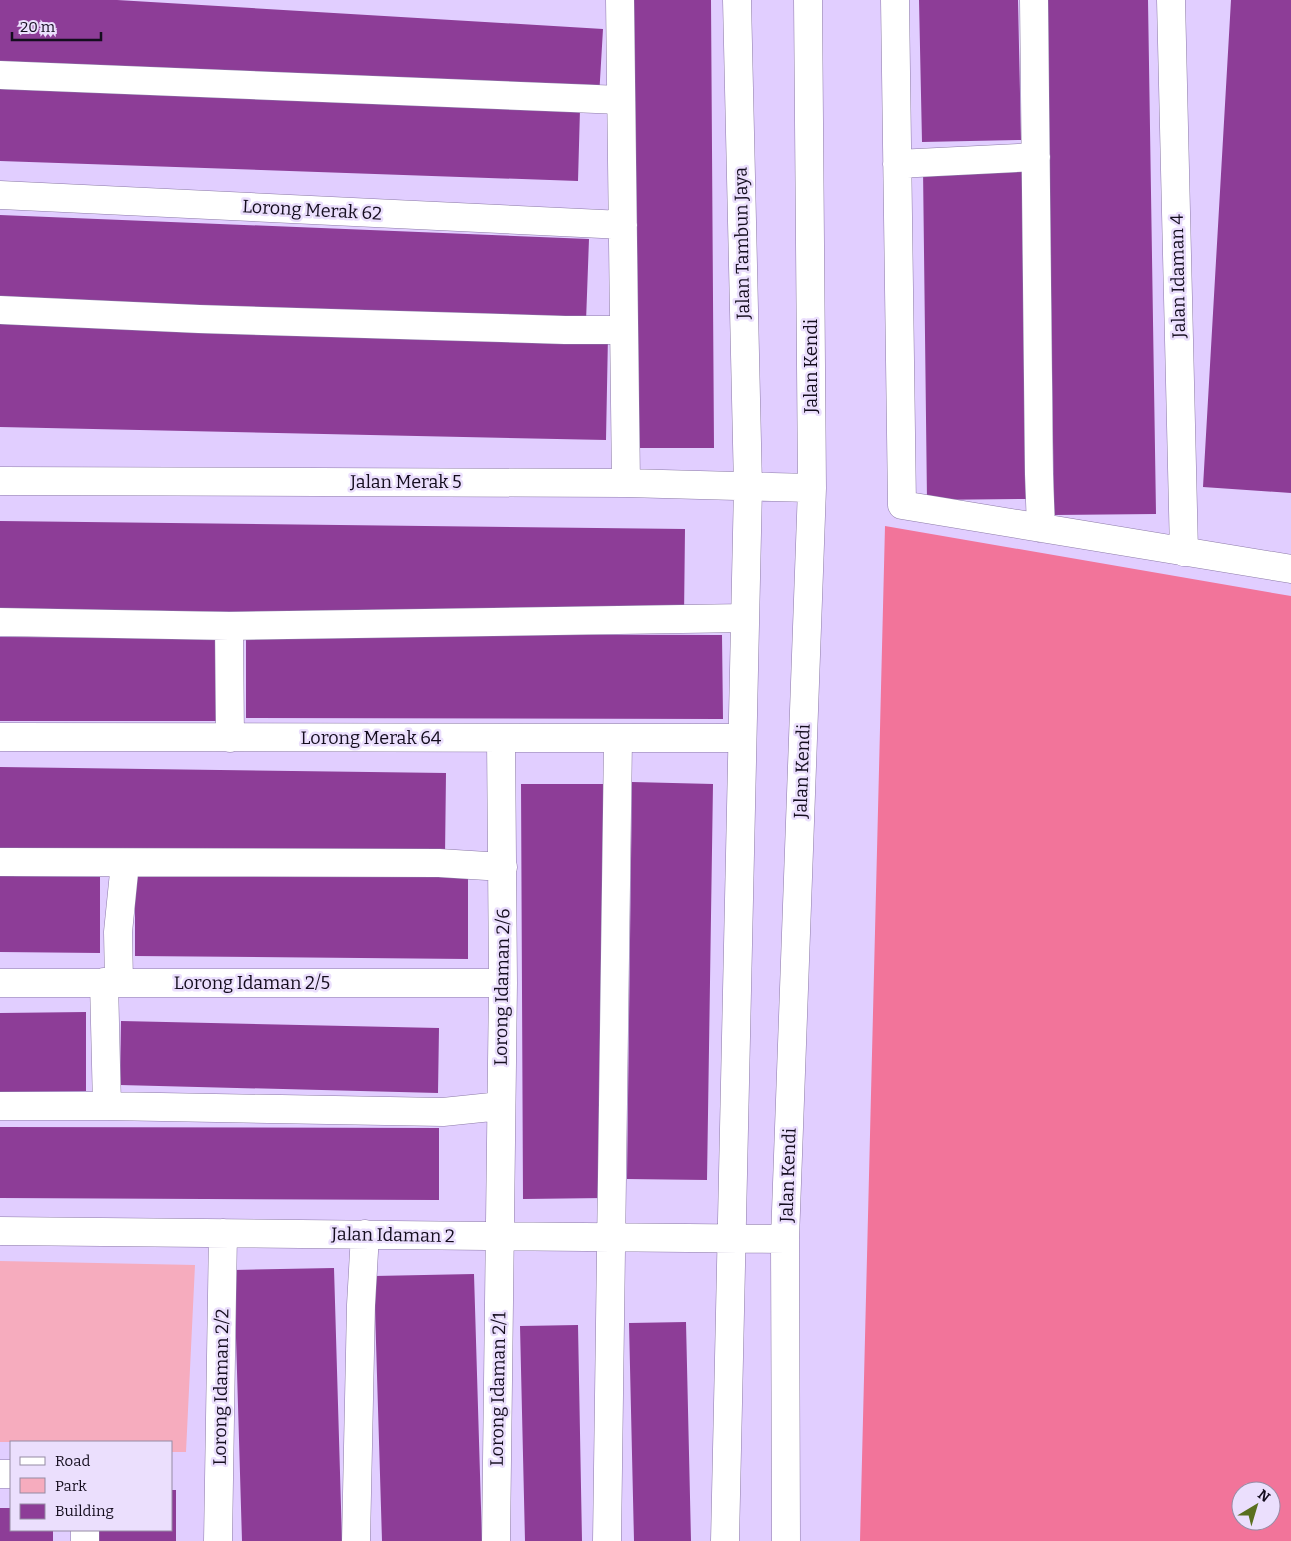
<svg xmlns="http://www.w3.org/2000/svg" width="1291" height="1541" viewBox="0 0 1291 1541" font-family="Bitter,serif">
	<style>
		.green { fill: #f6acbe }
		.forest { fill: #f2749a; fill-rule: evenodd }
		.building { fill: #8d3d97 }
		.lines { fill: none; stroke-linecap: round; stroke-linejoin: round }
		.minor-casing { stroke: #8c7aa7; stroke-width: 29 }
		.minor { stroke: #fff; stroke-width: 28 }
		.labels { text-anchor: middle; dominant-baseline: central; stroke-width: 5; stroke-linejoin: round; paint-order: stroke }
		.street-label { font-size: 18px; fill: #140d1e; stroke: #ebdffd }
	</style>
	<rect width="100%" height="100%" fill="#e1ceff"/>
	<path class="green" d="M 0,1261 L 195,1265 L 186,1452 L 171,1452 L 171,1442 L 0,1442 Z"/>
	<path class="forest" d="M 885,526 L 1291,596 L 1291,1541 L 860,1541 ZM 1241,1491 L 1271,1491 L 1271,1521 L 1241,1521 Z"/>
	<path class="building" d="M 0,0 L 117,0 L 603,29 L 599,97 L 0,61 Z
		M 625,0 L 711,0 L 714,448 L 628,448 Z
		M 919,0 L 1018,0 L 1021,140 L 922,142 Z
		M 1047,0 L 1148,0 L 1156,514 L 1054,515 Z
		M 1231,0 L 1291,0 L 1291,493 L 1203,487 Z
		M 0,89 L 580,109 L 578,181 L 0,161 Z
		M 923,169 L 1023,169 L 1028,499 L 927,500 Z
		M 0,215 L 589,239 L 586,322 L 0,297 Z
		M 0,322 L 608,335 L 606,440 L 0,427 Z
		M 0,521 L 685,529 L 684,617 L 0,609 Z
		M 246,634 L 722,635 L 723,719 L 246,718 Z
		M 0,637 L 221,638 L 222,721 L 0,721 Z
		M 0,767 L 446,773 L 445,856 L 0,849 Z
		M 632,782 L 713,784 L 707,1180 L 627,1179 Z
		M 521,784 L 603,784 L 605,1198 L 523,1199 Z
		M 135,872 L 468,874 L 468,959 L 135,956 Z
		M 0,876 L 100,877 L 100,953 L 0,952 Z
		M 86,1012 L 86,1091 L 0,1092 L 0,1013 Z
		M 121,1021 L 439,1028 L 438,1093 L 120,1085 Z
		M 0,1127 L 439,1128 L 439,1200 L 0,1198 Z
		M 334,1268 L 342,1541 L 242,1541 L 234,1270 Z
		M 474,1274 L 482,1541 L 382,1541 L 374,1276 Z
		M 686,1322 L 691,1541 L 634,1541 L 629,1323 Z
		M 578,1325 L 582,1541 L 525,1541 L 520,1326 Z
		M 171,1490 L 176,1490 L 176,1541 L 95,1541 L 95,1530 L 171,1530 Z
		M 0,1508 L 11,1508 L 11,1530 L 53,1530 L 53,1541 L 0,1541 Z"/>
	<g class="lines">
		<defs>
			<path id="minor" d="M 620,0 L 626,483
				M 895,0 L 902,505 L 1291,569
				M 1034,0 L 1039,474 L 1041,528
				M 1171,0 L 1184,552
				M 0,75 L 621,100
				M 897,164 L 1036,157
				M 0,195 L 623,225
				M 0,310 L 199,319 L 565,330 L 624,330
				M 0,481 L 626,483 L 812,488
				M 0,622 L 229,626 L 745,618
				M 229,626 L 230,738
				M 0,737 L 742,738
				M 0,862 L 439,863 L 503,867
				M 104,982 L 107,1106
				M 119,982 L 118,932 L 125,863
				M 0,983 L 503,983
				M 0,1106 L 107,1106 L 443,1112 L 501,1106
				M 0,1231 L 785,1239
				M 0,1474 L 11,1474
				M 85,1541 L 85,1530
				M 218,1541 L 223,1233
				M 356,1541 L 361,1305 L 365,1234
				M 496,1541 L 503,983 L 501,738
				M 607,1541 L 618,739
				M 725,1541 L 748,487 L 737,0
				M 786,1541 L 785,1239 L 812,488 L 808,0"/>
		</defs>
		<use href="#minor" class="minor-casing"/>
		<use href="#minor" class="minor"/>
	</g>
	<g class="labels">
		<g class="street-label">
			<text transform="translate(312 210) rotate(3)">Lorong Merak 62</text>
			<text transform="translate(742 243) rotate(-91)">Jalan Tambun Jaya</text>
			<text transform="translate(1178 276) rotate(-91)">Jalan Idaman 4</text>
			<text transform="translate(811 366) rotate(-90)">Jalan Kendi</text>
			<text x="406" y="482">Jalan Merak 5</text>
			<text x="371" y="738">Lorong Merak 64</text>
			<text transform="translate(802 771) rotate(-88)">Jalan Kendi</text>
			<text x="252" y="983">Lorong Idaman 2/5</text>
			<text transform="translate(502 987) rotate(-89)">Lorong Idaman 2/6</text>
			<text transform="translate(788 1175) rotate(-88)">Jalan Kendi</text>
			<text transform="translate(393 1235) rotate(1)">Jalan Idaman 2</text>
			<text transform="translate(221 1387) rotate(-89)">Lorong Idaman 2/2</text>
			<text transform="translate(498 1389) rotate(-89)">Lorong Idaman 2/1</text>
		</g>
	</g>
	<rect x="10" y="1441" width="162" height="90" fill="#ebdffd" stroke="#958ba4"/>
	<rect x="20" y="1457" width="25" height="8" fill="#ffffff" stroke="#958ba4"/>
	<text x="55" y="1466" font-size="15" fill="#140d1e">Road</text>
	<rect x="20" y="1478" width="25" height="15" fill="#f6acbe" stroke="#958ba4"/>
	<text x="55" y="1491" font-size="15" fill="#140d1e">Park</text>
	<rect x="20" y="1504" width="25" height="15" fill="#8d3d97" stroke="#958ba4"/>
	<text x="55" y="1516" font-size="15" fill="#140d1e">Building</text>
	<g transform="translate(1256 1506) rotate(38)"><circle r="24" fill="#ebdffd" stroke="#958ba4"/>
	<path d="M0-4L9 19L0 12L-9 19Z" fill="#5a6f1f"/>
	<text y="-8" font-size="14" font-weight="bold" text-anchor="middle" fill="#140d1e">N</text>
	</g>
	<path d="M12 32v8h89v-8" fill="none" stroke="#140d1e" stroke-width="2.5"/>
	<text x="20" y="32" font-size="15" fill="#140d1e" stroke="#ebdffd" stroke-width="4" paint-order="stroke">20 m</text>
</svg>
